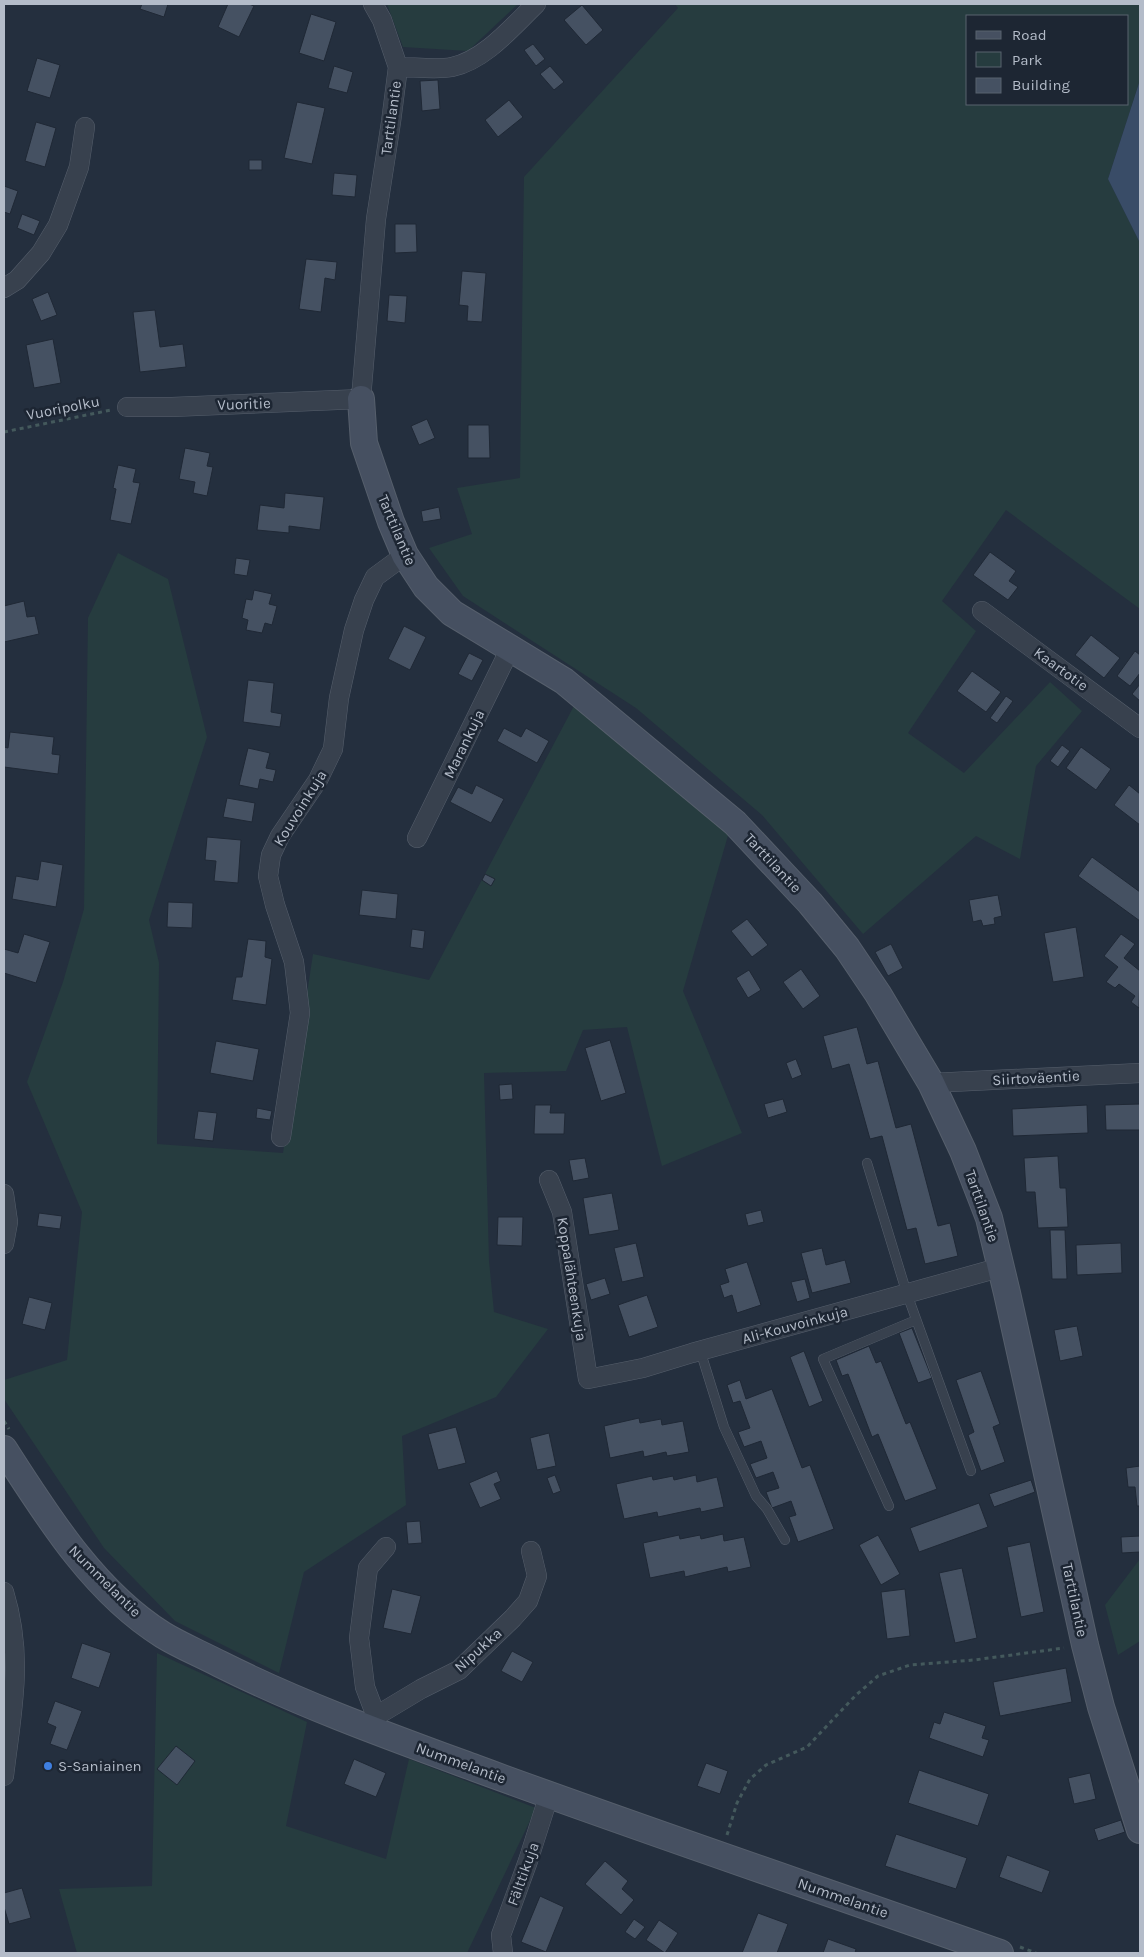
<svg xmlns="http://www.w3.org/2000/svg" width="1144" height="1957" viewBox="0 0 1144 1957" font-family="Karla,sans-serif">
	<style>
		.green { fill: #263c3f; fill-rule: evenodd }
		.water { fill: #394c67 }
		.building { fill: #455162; stroke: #1f2835 }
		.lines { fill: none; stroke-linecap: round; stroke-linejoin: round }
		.lane-casing { stroke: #565f6c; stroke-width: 10 }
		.street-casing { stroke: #565f6c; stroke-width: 20 }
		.secondary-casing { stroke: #565f6c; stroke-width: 28 }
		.path { stroke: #44595c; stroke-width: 3; stroke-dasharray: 4 4; stroke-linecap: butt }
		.lane { stroke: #38414e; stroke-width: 9 }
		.street { stroke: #38414e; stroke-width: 19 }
		.secondary { stroke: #465061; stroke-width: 26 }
		.shop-dot { fill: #3f7fe0; stroke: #1d2633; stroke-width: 2 }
		.labels { text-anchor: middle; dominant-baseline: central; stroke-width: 5; stroke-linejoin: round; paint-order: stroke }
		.street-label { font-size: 15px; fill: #b4bcc9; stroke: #1d2633 }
		.poi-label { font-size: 15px; fill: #b4bcc9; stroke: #1d2633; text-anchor: start }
	</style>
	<rect width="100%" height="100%" fill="#242f3e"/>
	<path class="green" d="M 387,4 L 518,4 L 468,51 L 403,47 Z
		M 675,4 L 1140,4 L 1140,80 L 1108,179 L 1140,243 L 1140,609 L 1006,510 L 942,601 L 976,631 L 908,733 L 964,773 L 1050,682 L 1082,711 L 1036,766 L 1020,859 L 976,836 L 863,934 L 762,815 L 636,708 L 463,596 L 429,548 L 472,534 L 457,488 L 520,478 L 524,177 L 678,8 ZM 968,16 L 1128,16 L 1128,104 L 968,104 Z
		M 118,553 L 168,579 L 207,737 L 149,920 L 159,963 L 157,1144 L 283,1153 L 313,954 L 429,980 L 576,702 L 729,832 L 683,991 L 742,1133 L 662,1166 L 627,1027 L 583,1030 L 566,1071 L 484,1073 L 489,1261 L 494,1312 L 548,1329 L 496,1397 L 402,1436 L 406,1505 L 304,1572 L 279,1673 L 175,1621 L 104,1548 L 4,1399 L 4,1380 L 67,1360 L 82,1212 L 27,1082 L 63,982 L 84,909 L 88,618 Z
		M 1140,1559 L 1140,1641 L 1118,1655 L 1105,1605 Z
		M 157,1653 L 307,1722 L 286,1826 L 386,1859 L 409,1759 L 536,1808 L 467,1953 L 77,1953 L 59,1889 L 152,1886 Z"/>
	<path class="water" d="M 1140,80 L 1140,243 L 1108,179 Z"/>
	<path class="building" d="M 142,4 L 168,4 L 164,17 L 140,9 Z
		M 228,4 L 249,4 L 254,6 L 239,37 L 218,27 Z
		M 582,5 L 603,30 L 586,45 L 564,20 Z
		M 311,14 L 336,22 L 324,61 L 299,53 Z
		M 533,44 L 545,59 L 536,66 L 524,50 Z
		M 37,58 L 60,65 L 50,98 L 27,91 Z
		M 334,66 L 353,72 L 347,93 L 328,88 Z
		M 550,66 L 564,82 L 554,90 L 540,74 Z
		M 438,80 L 440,109 L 422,111 L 420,81 Z
		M 509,100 L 523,117 L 498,137 L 485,120 Z
		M 297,102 L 325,108 L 312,164 L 284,158 Z
		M 36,122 L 56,128 L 45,167 L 25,161 Z
		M 249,160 L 262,160 L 262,170 L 249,170 Z
		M 334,173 L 357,175 L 355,197 L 332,195 Z
		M 4,186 L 18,191 L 10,214 L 4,212 Z
		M 22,214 L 40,221 L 34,235 L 17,228 Z
		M 395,224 L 416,224 L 417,252 L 395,253 Z
		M 306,259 L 337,262 L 335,280 L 325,278 L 321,312 L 299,309 Z
		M 462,271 L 486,273 L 482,322 L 467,321 L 468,306 L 459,305 Z
		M 48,292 L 57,315 L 41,321 L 32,299 Z
		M 389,295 L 407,296 L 405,323 L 387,321 Z
		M 155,310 L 160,347 L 183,344 L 186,367 L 140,372 L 133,312 Z
		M 53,339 L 61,383 L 34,388 L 26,345 Z
		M 427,419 L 435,438 L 419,445 L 411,426 Z
		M 468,425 L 489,425 L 490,458 L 468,458 Z
		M 185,448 L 210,453 L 207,466 L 213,467 L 207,496 L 193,493 L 195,482 L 179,479 Z
		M 118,465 L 136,469 L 133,482 L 140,483 L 131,524 L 110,520 L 116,489 L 113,488 Z
		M 285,493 L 324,497 L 320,530 L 289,526 L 289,533 L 257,530 L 260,505 L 284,508 Z
		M 439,507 L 441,519 L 423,522 L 421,511 Z
		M 990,552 L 1016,571 L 1009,581 L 1018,587 L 1008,600 L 973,575 Z
		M 236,558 L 250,560 L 247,576 L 234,574 Z
		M 254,590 L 272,594 L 269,604 L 277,606 L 272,625 L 265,623 L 262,633 L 246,630 L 248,620 L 242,618 L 246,599 L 252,600 Z
		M 24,601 L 27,617 L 35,616 L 39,634 L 4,642 L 4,606 Z
		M 404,626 L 426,637 L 410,670 L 388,659 Z
		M 1091,635 L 1120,658 L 1104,678 L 1075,655 Z
		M 1135,651 L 1140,655 L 1140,673 L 1130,686 L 1117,676 Z
		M 469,653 L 483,660 L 472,681 L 458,674 Z
		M 972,671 L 1001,692 L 986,712 L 957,691 Z
		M 248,680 L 274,683 L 271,712 L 282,714 L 280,727 L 243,722 Z
		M 1140,684 L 1140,701 L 1132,694 Z
		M 1006,696 L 1013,701 L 997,723 L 990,718 Z
		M 504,728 L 521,737 L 526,728 L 549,741 L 537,763 L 497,741 Z
		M 10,732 L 54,737 L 52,754 L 60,755 L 58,774 L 4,767 L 4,747 L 8,748 Z
		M 1062,745 L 1070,751 L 1058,767 L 1050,761 Z
		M 1081,747 L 1111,769 L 1096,790 L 1066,768 Z
		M 248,748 L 270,753 L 266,768 L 276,770 L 273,782 L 260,779 L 258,789 L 239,785 Z
		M 476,785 L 504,799 L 491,823 L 450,802 L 458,787 L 472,794 Z
		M 1129,785 L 1140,794 L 1140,825 L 1114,805 Z
		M 227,798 L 255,803 L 252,822 L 223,817 Z
		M 207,837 L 241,840 L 238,883 L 214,881 L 216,861 L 205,860 Z
		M 1092,857 L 1140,892 L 1140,921 L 1078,876 Z
		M 41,861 L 63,865 L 56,907 L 12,899 L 16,876 L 38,880 Z
		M 485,874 L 495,879 L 491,886 L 482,880 Z
		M 362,890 L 398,894 L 396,919 L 359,915 Z
		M 998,895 L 1002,916 L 994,918 L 995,924 L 983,926 L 981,920 L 973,922 L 969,900 Z
		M 168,902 L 193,903 L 192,928 L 167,927 Z
		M 747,919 L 768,945 L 752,957 L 731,931 Z
		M 1076,927 L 1084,977 L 1053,982 L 1044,933 Z
		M 412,929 L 425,931 L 423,949 L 410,947 Z
		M 24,934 L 50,942 L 36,983 L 4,973 L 4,949 L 18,953 Z
		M 1121,934 L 1135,944 L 1124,958 L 1140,971 L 1139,1008 L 1131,1002 L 1135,996 L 1119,984 L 1115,988 L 1106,982 L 1118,967 L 1104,956 Z
		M 248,939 L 266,941 L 265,957 L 272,959 L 266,1005 L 232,1000 L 236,977 L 242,977 Z
		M 891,944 L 903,968 L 888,976 L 875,952 Z
		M 801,969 L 820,996 L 803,1009 L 783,982 Z
		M 749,970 L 761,990 L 748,998 L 736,978 Z
		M 857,1027 L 867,1064 L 878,1061 L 896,1128 L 911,1124 L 938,1226 L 950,1223 L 958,1256 L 925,1264 L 916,1228 L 907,1230 L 882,1136 L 870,1139 L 849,1064 L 832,1069 L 823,1036 Z
		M 610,1040 L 626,1093 L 601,1101 L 585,1048 Z
		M 216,1041 L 259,1049 L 253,1081 L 210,1073 Z
		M 796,1059 L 802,1075 L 792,1079 L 786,1063 Z
		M 512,1084 L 513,1099 L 500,1100 L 499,1085 Z
		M 783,1099 L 787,1112 L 768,1118 L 764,1104 Z
		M 1140,1104 L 1140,1130 L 1106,1130 L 1105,1105 Z
		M 535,1105 L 551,1105 L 550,1113 L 565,1113 L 564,1134 L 534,1134 Z
		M 1087,1105 L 1088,1133 L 1013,1136 L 1012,1109 Z
		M 257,1108 L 272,1111 L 270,1120 L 256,1118 Z
		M 198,1111 L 217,1113 L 213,1141 L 194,1139 Z
		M 1058,1156 L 1060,1188 L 1066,1188 L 1068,1227 L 1038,1228 L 1035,1192 L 1026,1192 L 1024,1158 Z
		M 585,1158 L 589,1178 L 573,1181 L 569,1160 Z
		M 612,1193 L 619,1230 L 589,1235 L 583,1198 Z
		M 761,1210 L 764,1222 L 748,1226 L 745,1214 Z
		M 39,1213 L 62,1216 L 60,1229 L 37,1226 Z
		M 498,1217 L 523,1217 L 522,1246 L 497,1245 Z
		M 1050,1230 L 1065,1230 L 1067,1279 L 1052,1279 Z
		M 636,1243 L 644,1277 L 622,1282 L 614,1248 Z
		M 1121,1243 L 1122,1273 L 1077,1275 L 1076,1245 Z
		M 822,1248 L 826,1265 L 845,1260 L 851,1283 L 812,1293 L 801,1253 Z
		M 747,1262 L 761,1305 L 737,1313 L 732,1295 L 724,1298 L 720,1285 L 729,1282 L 725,1269 Z
		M 605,1278 L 610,1294 L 591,1300 L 586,1284 Z
		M 805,1279 L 810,1298 L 797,1302 L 791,1282 Z
		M 647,1295 L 658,1327 L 629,1337 L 618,1305 Z
		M 29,1297 L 52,1303 L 45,1330 L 22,1324 Z
		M 1077,1326 L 1083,1356 L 1060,1361 L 1054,1330 Z
		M 912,1328 L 932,1378 L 918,1383 L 899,1333 Z
		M 869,1346 L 876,1363 L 881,1361 L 906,1424 L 910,1422 L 937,1489 L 905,1501 L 878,1434 L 872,1437 L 848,1374 L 842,1376 L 836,1360 Z
		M 804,1351 L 823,1401 L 809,1407 L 790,1357 Z
		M 981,1371 L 1000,1424 L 993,1427 L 1005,1462 L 981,1471 L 968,1435 L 974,1432 L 956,1380 Z
		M 740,1380 L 746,1399 L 772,1389 L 802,1468 L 810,1465 L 834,1529 L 798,1542 L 789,1517 L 796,1515 L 791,1501 L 772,1508 L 766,1492 L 779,1488 L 773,1472 L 756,1478 L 750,1464 L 767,1458 L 761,1441 L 744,1447 L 738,1432 L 750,1428 L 740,1401 L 733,1403 L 727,1385 Z
		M 639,1418 L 640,1423 L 661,1419 L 662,1425 L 683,1421 L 689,1452 L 667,1456 L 666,1452 L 644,1457 L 643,1451 L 610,1458 L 604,1426 Z
		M 456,1427 L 466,1463 L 438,1470 L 428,1434 Z
		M 549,1433 L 556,1466 L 537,1470 L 530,1438 Z
		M 1140,1466 L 1140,1506 L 1137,1506 L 1135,1487 L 1128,1487 L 1126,1468 Z
		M 497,1471 L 501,1481 L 494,1484 L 501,1499 L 480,1508 L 469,1483 Z
		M 555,1475 L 561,1491 L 553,1494 L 547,1478 Z
		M 696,1475 L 697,1482 L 717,1477 L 724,1507 L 701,1512 L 700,1508 L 658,1517 L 657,1512 L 624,1519 L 616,1484 L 652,1476 L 653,1480 L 673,1476 L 674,1480 Z
		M 1031,1480 L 1035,1492 L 994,1507 L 989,1494 Z
		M 979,1503 L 988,1527 L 919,1552 L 910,1528 Z
		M 420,1521 L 422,1543 L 408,1544 L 406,1522 Z
		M 723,1534 L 724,1541 L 744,1537 L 751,1567 L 728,1572 L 727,1567 L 685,1577 L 684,1571 L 650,1578 L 643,1543 L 679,1535 L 680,1539 L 700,1535 L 701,1539 Z
		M 878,1535 L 900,1574 L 881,1585 L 859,1545 Z
		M 1140,1536 L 1140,1552 L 1122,1553 L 1121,1537 Z
		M 1030,1542 L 1044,1612 L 1021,1617 L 1007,1547 Z
		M 962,1568 L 977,1638 L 955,1643 L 939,1573 Z
		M 392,1589 L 421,1596 L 411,1634 L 383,1628 Z
		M 905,1589 L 910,1636 L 887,1639 L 881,1592 Z
		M 82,1643 L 111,1653 L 99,1688 L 71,1678 Z
		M 512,1651 L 533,1662 L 522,1682 L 501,1671 Z
		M 1066,1668 L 1072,1702 L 1000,1716 L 993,1682 Z
		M 55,1701 L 82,1711 L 67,1750 L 50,1744 L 56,1727 L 47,1723 Z
		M 944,1712 L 986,1726 L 982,1738 L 989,1740 L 983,1757 L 929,1738 L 934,1722 L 940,1724 Z
		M 176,1746 L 195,1761 L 177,1785 L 157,1769 Z
		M 354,1759 L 386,1773 L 376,1797 L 344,1784 Z
		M 706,1763 L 728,1771 L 720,1794 L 697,1786 Z
		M 919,1770 L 989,1794 L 978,1826 L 908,1803 Z
		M 1090,1773 L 1096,1799 L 1074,1804 L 1068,1778 Z
		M 1121,1820 L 1125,1832 L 1098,1841 L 1094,1829 Z
		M 896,1834 L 967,1858 L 956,1889 L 885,1866 Z
		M 1007,1855 L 1050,1871 L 1042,1893 L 999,1877 Z
		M 605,1861 L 628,1881 L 622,1889 L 634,1900 L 621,1915 L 585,1884 Z
		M 22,1888 L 31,1918 L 9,1924 L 4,1907 L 4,1893 Z
		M 540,1896 L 564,1907 L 546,1952 L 521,1942 Z
		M 758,1913 L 788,1924 L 777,1953 L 742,1953 Z
		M 634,1919 L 645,1927 L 635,1939 L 625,1932 Z
		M 659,1920 L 678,1933 L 665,1953 L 646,1940 Z
		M 828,1939 L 856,1949 L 855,1953 L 823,1953 Z"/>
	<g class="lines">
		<defs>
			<path id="lane" d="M 867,1163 L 907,1294 L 971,1471
				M 700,1350 L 724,1427 L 756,1496 L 767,1509 L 785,1540
				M 889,1506 L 823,1359 L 916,1320"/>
			<path id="street" d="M 398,67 C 413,67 438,70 452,67 C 485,60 513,26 536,4
				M 4,288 L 17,280 L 41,253 L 58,225 L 79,167 L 85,127
				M 127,407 L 172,407 L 361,399 L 376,219 L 391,122 L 398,67 L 382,20 L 373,4
				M 982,611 L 1140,728
				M 417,838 L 510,649
				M 931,1083 L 1140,1073
				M 281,1137 L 300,1013 L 294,962 L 275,905 L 268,876 L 271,855 L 280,836 L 318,780 L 333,749 L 339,698 L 354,630 L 364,600 L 375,577 L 405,555
				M 549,1180 L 562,1212 L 588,1379 L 643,1368 L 692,1353 L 1002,1267
				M 4,1194 L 8,1222 L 4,1244
				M 4,1592 C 24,1658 12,1709 4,1776
				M 376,1716 L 365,1687 L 359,1638 L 368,1568 L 386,1547
				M 366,1728 L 376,1716 L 421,1689 L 459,1670 L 513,1618 L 528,1601 L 537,1576 L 531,1551
				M 503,1953 L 501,1935 L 528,1861 L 549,1795"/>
			<path id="secondary" d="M 361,399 L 364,443 L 391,522 L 405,555 L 426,587 L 452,613 L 564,681 L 735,823 L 810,903 L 847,948 L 878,994 L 931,1083 L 963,1151 L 989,1218 L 1007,1293 L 1085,1645 L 1101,1707 L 1140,1830
				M 4,1449 C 47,1516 94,1592 163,1635 C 181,1646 201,1654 220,1664 C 302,1705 388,1736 475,1768 C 649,1832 825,1891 1000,1953"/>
		</defs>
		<use href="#lane" class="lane-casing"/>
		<use href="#street" class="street-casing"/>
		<use href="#secondary" class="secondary-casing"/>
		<path class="path" d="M 4,432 L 111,410
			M 4,1421 L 9,1429
			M 727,1835 L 737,1803 L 750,1779 L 766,1765 L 807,1747 L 856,1695 L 878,1676 L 910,1665 L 974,1660 L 1064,1648
			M 1020,1947 L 1036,1953"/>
		<use href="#lane" class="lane"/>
		<use href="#street" class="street"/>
		<use href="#secondary" class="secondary"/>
	</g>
	<circle class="shop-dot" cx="48" cy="1766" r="5"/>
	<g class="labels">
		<g class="street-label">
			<text transform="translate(391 118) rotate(-82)">Tarttilantie</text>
			<text transform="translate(244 404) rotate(-2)">Vuoritie</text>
			<text transform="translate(63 408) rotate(-11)">Vuoripolku</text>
			<text transform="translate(397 530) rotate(67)">Tarttilantie</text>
			<text transform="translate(1061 669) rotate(36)">Kaartotie</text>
			<text transform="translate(464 744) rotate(-64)">Marankuja</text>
			<text transform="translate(300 808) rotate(-58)">Kouvoinkuja</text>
			<text transform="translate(773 863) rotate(47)">Tarttilantie</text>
			<text transform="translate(1036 1078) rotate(-3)">Siirtoväentie</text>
			<text transform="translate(982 1206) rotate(71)">Tarttilantie</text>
			<text transform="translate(572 1279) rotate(81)">Koppalähteenkuja</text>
			<text transform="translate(795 1325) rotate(-15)">Ali-Kouvoinkuja</text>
			<text transform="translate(105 1581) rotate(45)">Nummelantie</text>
			<text transform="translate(1075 1600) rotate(78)">Tarttilantie</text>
			<text transform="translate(478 1650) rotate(-42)">Nipukka</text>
			<text transform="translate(461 1763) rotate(20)">Nummelantie</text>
			<text transform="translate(523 1874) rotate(-70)">Fälttikuja</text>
			<text transform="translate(843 1898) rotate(19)">Nummelantie</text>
		</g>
		<g class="poi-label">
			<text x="58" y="1766">S-Saniainen</text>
		</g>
	</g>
	<rect width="1144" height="1957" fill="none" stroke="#b4bcc9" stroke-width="10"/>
	<rect x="966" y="15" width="162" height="90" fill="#1d2633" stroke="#59626f"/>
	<rect x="976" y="31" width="25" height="8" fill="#465061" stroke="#59626f"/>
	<text x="1012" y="40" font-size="15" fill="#b4bcc9">Road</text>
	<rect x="976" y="52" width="25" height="15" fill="#263c3f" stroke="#59626f"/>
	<text x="1012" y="65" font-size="15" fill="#b4bcc9">Park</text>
	<rect x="976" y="78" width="25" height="15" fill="#455162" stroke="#59626f"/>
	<text x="1012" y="90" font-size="15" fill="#b4bcc9">Building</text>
</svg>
